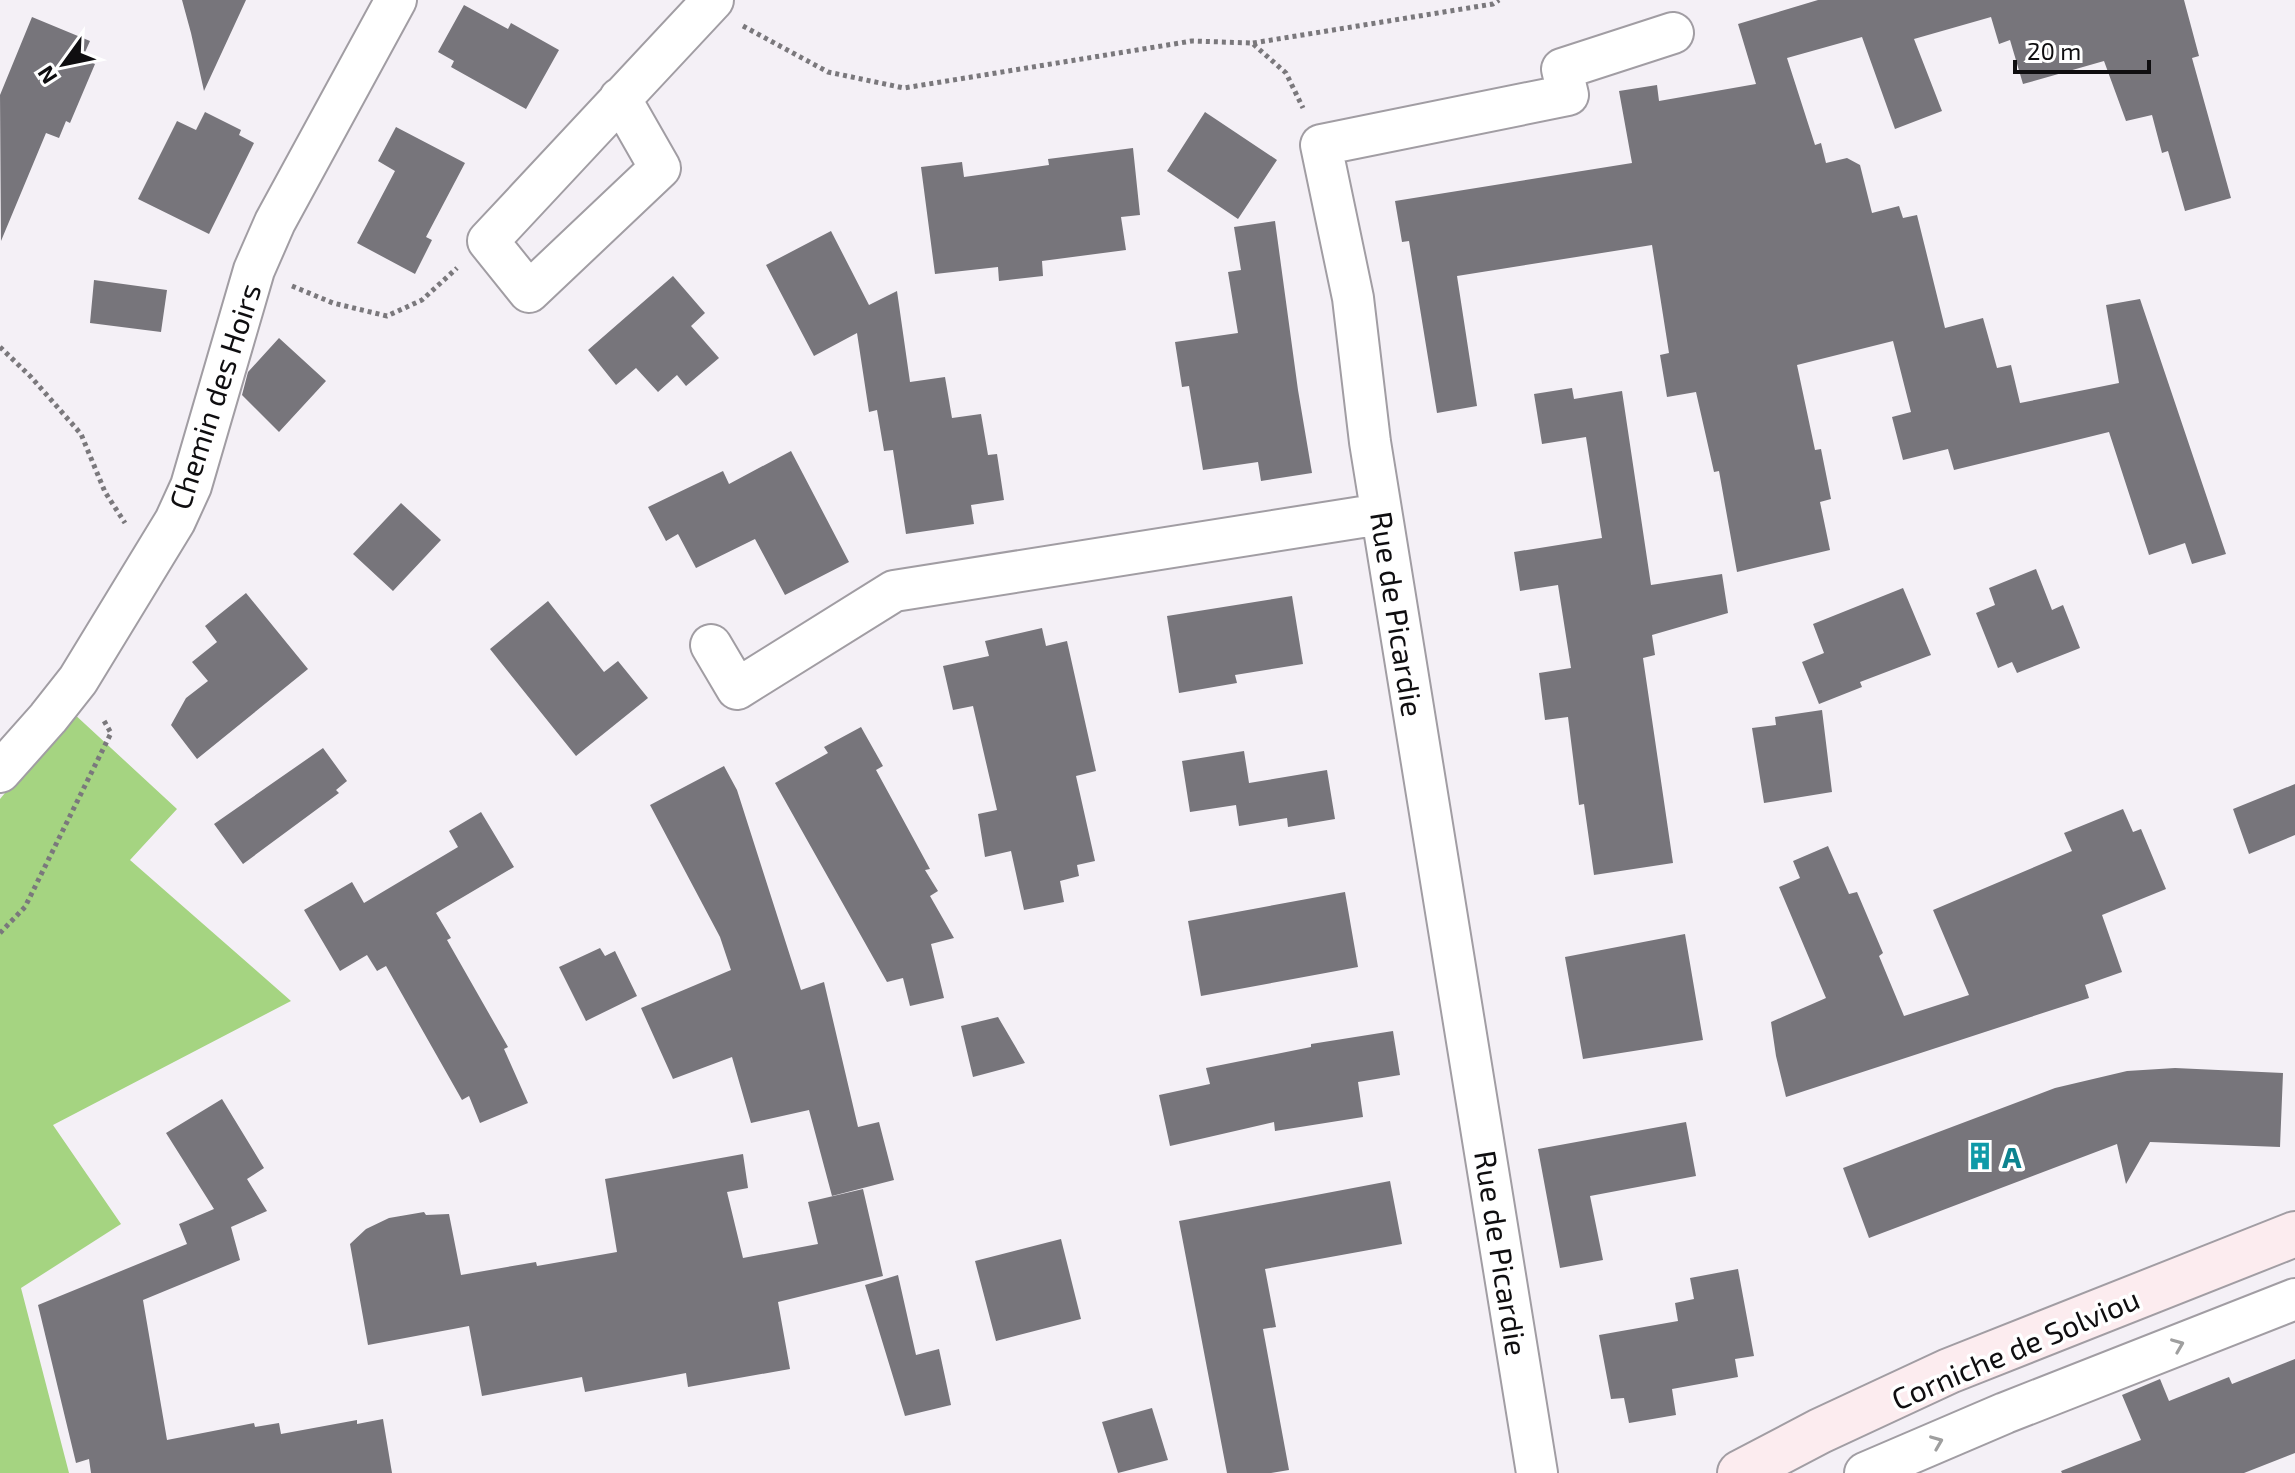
<svg xmlns="http://www.w3.org/2000/svg" width="2295" height="1473" viewBox="0 0 2295 1473" font-family="'Exo 2',sans-serif">
	<style>
		.forest { fill: #a5d481 }
		.building { fill: #77757b }
		.lines { fill: none; stroke-linecap: round; stroke-linejoin: round }
		.minor-casing { stroke: #a19da3; stroke-width: 44 }
		.secondary-casing { stroke: #a19da3; stroke-width: 48 }
		.path { stroke: #7a787c; stroke-width: 5; stroke-dasharray: 4 4; stroke-linecap: butt }
		.minor { stroke: #fff; stroke-width: 40 }
		.secondary { stroke: #fcecef; stroke-width: 44 }
		.oneway { stroke: #9f9f9f }
		.labels { text-anchor: middle; dominant-baseline: central; stroke-width: 7; stroke-linejoin: round; paint-order: stroke }
		.street-label { font-size: 30px; fill: #0f0e10; stroke: #fff }
		.culture-label { font-size: 30px; font-weight: bold; fill: #0d838f; stroke: #fff; text-anchor: start }
	</style>
	<rect width="100%" height="100%" fill="#f4f0f6"/>
	<path class="forest" d="M 72,712 L 177,809 L 130,860 L 291,1001 L 53,1125 L 121,1224 L 21,1288 L 69,1473 L 0,1473 L 0,799 Z"/>
	<path class="building" d="M 182,0 L 246,0 L 204,91 L 191,33 Z
		M 1818,0 L 2184,0 L 2199,56 L 2192,58 L 2231,198 L 2185,211 L 2168,151 L 2162,153 L 2152,115 L 2126,121 L 2104,61 L 2023,84 L 2010,40 L 1999,44 L 1991,17 L 1914,39 L 1942,111 L 1895,129 L 1862,37 L 1787,58 L 1815,145 L 1821,143 L 1826,163 L 1847,158 L 1860,165 L 1872,213 L 1899,206 L 1903,218 L 1917,215 L 1945,328 L 1983,318 L 1997,368 L 2011,365 L 2020,403 L 2119,383 L 2106,305 L 2140,299 L 2226,554 L 2192,564 L 2185,543 L 2149,555 L 2109,432 L 1954,470 L 1948,449 L 1903,460 L 1892,417 L 1911,412 L 1893,341 L 1797,365 L 1815,450 L 1821,449 L 1831,499 L 1820,502 L 1830,550 L 1737,572 L 1719,471 L 1714,472 L 1696,392 L 1667,397 L 1660,355 L 1669,353 L 1652,245 L 1457,276 L 1477,406 L 1437,413 L 1409,241 L 1402,242 L 1395,201 L 1632,163 L 1619,91 L 1657,85 L 1659,101 L 1756,84 L 1738,24 Z
		M 464,5 L 508,29 L 511,23 L 559,50 L 526,109 L 451,67 L 454,61 L 438,52 Z
		M 32,17 L 90,41 L 82,59 L 95,64 L 70,123 L 66,121 L 59,138 L 46,133 L 1,241 L 0,95 Z
		M 205,112 L 241,130 L 239,135 L 254,143 L 209,234 L 138,199 L 177,121 L 196,130 Z
		M 1205,112 L 1277,160 L 1238,219 L 1167,171 Z
		M 396,127 L 465,163 L 426,237 L 432,240 L 415,274 L 357,243 L 395,171 L 378,161 Z
		M 1133,148 L 1140,215 L 1121,217 L 1126,250 L 1042,261 L 1043,276 L 999,281 L 998,267 L 935,274 L 921,167 L 962,162 L 964,177 L 1049,165 L 1048,159 Z
		M 1275,221 L 1298,390 L 1312,473 L 1261,481 L 1258,462 L 1203,470 L 1189,386 L 1182,387 L 1175,342 L 1238,333 L 1228,272 L 1241,270 L 1234,227 Z
		M 831,231 L 869,305 L 897,291 L 910,382 L 945,377 L 952,418 L 981,414 L 988,455 L 997,454 L 1004,500 L 971,505 L 974,524 L 906,534 L 893,450 L 884,451 L 877,410 L 869,412 L 857,333 L 814,356 L 766,265 Z
		M 673,276 L 705,313 L 691,326 L 719,358 L 686,386 L 677,375 L 658,392 L 636,368 L 616,385 L 588,350 Z
		M 94,280 L 167,290 L 161,332 L 90,323 Z
		M 279,338 L 326,381 L 279,432 L 242,395 L 248,372 Z
		M 1572,388 L 1574,399 L 1622,391 L 1651,585 L 1722,574 L 1728,613 L 1652,635 L 1655,655 L 1643,658 L 1673,863 L 1594,875 L 1584,804 L 1579,805 L 1568,717 L 1545,720 L 1539,673 L 1571,668 L 1558,585 L 1520,591 L 1514,552 L 1602,538 L 1586,437 L 1542,444 L 1534,394 Z
		M 791,451 L 849,562 L 785,595 L 755,539 L 696,568 L 678,534 L 666,541 L 648,507 L 723,471 L 729,484 Z
		M 401,503 L 441,540 L 393,591 L 353,554 Z
		M 2036,569 L 2052,610 L 2063,605 L 2080,648 L 2017,673 L 2012,662 L 1998,668 L 1976,613 L 1995,605 L 1989,588 Z
		M 1903,588 L 1931,655 L 1860,682 L 1862,687 L 1819,704 L 1802,662 L 1824,653 L 1813,624 Z
		M 246,593 L 308,669 L 197,759 L 171,725 L 186,698 L 208,681 L 192,662 L 217,642 L 205,626 Z
		M 1292,596 L 1303,664 L 1235,675 L 1237,683 L 1179,693 L 1167,616 Z
		M 548,601 L 604,672 L 618,661 L 648,698 L 576,756 L 490,649 Z
		M 1042,628 L 1046,646 L 1067,641 L 1096,771 L 1076,776 L 1095,861 L 1077,865 L 1079,876 L 1060,881 L 1064,902 L 1024,910 L 1011,851 L 985,857 L 978,814 L 997,810 L 973,706 L 953,710 L 943,666 L 989,656 L 985,641 Z
		M 1822,710 L 1832,792 L 1764,803 L 1752,728 L 1776,725 L 1775,717 Z
		M 861,727 L 883,766 L 876,770 L 930,869 L 925,870 L 938,891 L 930,896 L 954,938 L 931,944 L 944,998 L 910,1006 L 903,978 L 887,982 L 775,783 L 828,753 L 824,747 Z
		M 323,748 L 347,781 L 336,790 L 339,793 L 243,864 L 214,824 Z
		M 1244,751 L 1249,783 L 1327,770 L 1335,819 L 1288,827 L 1287,818 L 1239,826 L 1236,805 L 1190,812 L 1182,761 Z
		M 724,766 L 737,790 L 801,990 L 824,982 L 858,1127 L 879,1122 L 894,1180 L 832,1196 L 809,1110 L 751,1123 L 732,1057 L 673,1079 L 641,1008 L 731,970 L 720,937 L 650,805 Z
		M 2295,784 L 2295,835 L 2249,854 L 2233,809 Z
		M 2123,809 L 2133,832 L 2141,829 L 2166,889 L 2102,915 L 2122,972 L 2085,985 L 2089,998 L 1786,1097 L 1776,1056 L 1771,1022 L 1826,998 L 1779,887 L 1800,878 L 1793,861 L 1828,846 L 1849,894 L 1857,892 L 1883,953 L 1879,956 L 1904,1016 L 1969,995 L 1933,910 L 2072,851 L 2064,833 Z
		M 481,812 L 514,867 L 436,913 L 451,938 L 447,940 L 508,1047 L 504,1049 L 528,1103 L 480,1123 L 469,1096 L 462,1100 L 386,966 L 377,971 L 367,955 L 340,971 L 304,910 L 352,882 L 364,903 L 458,847 L 449,831 Z
		M 1345,892 L 1358,967 L 1201,996 L 1188,921 Z
		M 1685,934 L 1703,1040 L 1583,1059 L 1565,957 Z
		M 600,948 L 605,956 L 615,951 L 637,996 L 586,1021 L 559,967 Z
		M 998,1017 L 1025,1063 L 973,1077 L 961,1026 Z
		M 1393,1031 L 1400,1075 L 1358,1082 L 1363,1117 L 1275,1131 L 1274,1122 L 1170,1146 L 1159,1095 L 1210,1084 L 1206,1068 L 1311,1047 L 1311,1044 Z
		M 2175,1068 L 2283,1073 L 2280,1147 L 2150,1142 L 2126,1184 L 2117,1144 L 1869,1238 L 1843,1168 L 2055,1088 L 2127,1071 Z
		M 222,1099 L 264,1168 L 247,1179 L 267,1211 L 231,1227 L 240,1260 L 143,1300 L 167,1440 L 254,1423 L 255,1427 L 279,1423 L 281,1434 L 357,1420 L 357,1424 L 383,1419 L 392,1473 L 91,1473 L 89,1459 L 76,1463 L 38,1305 L 187,1244 L 179,1224 L 214,1209 L 166,1133 Z
		M 1686,1122 L 1696,1176 L 1590,1196 L 1603,1260 L 1560,1268 L 1538,1149 Z
		M 743,1154 L 748,1188 L 727,1192 L 743,1258 L 818,1244 L 808,1202 L 863,1189 L 883,1276 L 778,1302 L 790,1369 L 688,1387 L 686,1373 L 585,1392 L 582,1377 L 482,1396 L 469,1326 L 368,1345 L 350,1244 L 366,1229 L 389,1218 L 424,1212 L 426,1215 L 449,1214 L 461,1275 L 536,1262 L 537,1266 L 617,1252 L 605,1179 Z
		M 1390,1181 L 1402,1244 L 1265,1269 L 1276,1327 L 1263,1329 L 1289,1470 L 1271,1473 L 1227,1473 L 1179,1221 Z
		M 1061,1239 L 1081,1319 L 996,1341 L 975,1261 Z
		M 1738,1269 L 1754,1356 L 1735,1359 L 1738,1377 L 1672,1389 L 1676,1415 L 1629,1423 L 1624,1398 L 1611,1399 L 1599,1335 L 1678,1321 L 1675,1303 L 1694,1299 L 1690,1278 Z
		M 898,1275 L 916,1355 L 939,1349 L 951,1405 L 905,1416 L 865,1285 Z
		M 2295,1359 L 2295,1453 L 2244,1473 L 2062,1473 L 2061,1471 L 2141,1440 L 2122,1395 L 2160,1379 L 2169,1401 L 2229,1377 L 2232,1384 Z
		M 1152,1408 L 1168,1460 L 1118,1473 L 1102,1422 Z"/>
	<g class="lines">
		<defs>
			<path id="minor" d="M 620,98 L 660,168 L 529,292 L 488,241 L 713,0
				M 711,645 L 737,689 L 894,591 L 1381,514
				M 0,772 L 48,718 L 78,680 L 175,521 L 191,486 L 254,270 L 275,222 L 396,0
				M 1537,1473 L 1370,442 L 1353,298 L 1321,145 L 1568,95 L 1562,69 L 1673,33
				M 1865,1473 L 2005,1413 L 2295,1299"/>
			<path id="secondary" d="M 1740,1473 L 1820,1431 L 1949,1371 L 2295,1234"/>
		</defs>
		<use href="#minor" class="minor-casing"/>
		<use href="#secondary" class="secondary-casing"/>
		<path class="path" d="M 743,26 L 828,72 L 904,88 L 1192,41 L 1252,43 L 1286,73 L 1303,108
			M 1253,43 L 1493,4 L 1499,0
			M 292,286 L 333,303 L 387,316 L 422,300 L 457,268
			M 0,347 L 31,377 L 81,434 L 105,492 L 125,523
			M 0,933 L 25,907 L 111,733 L 103,719"/>
		<use href="#minor" class="minor"/>
		<use href="#secondary" class="secondary"/>
	</g>
	<defs><path id="oneway-chevron" d="M-2-3.5L2.5 0L-2 3.5" fill="none" stroke-width="1.6" stroke-linecap="round" stroke-linejoin="round" transform="scale(2)"/></defs>
	<g class="oneway">
		<use href="#oneway-chevron" transform="translate(2178 1345) rotate(-22)"/>
		<use href="#oneway-chevron" transform="translate(1937 1442) rotate(-22)"/>
	</g>
	<defs>
		<symbol id="building-bare" viewBox="-9 -9 18 18"><path d="M-4-6H4V6H1V3H-1V6H-4ZM-2.5-4.3h1.7v1.8h-1.7ZM.8-4.3h1.7v1.8H.8ZM-2.5-1h1.7V.8h-1.7ZM.8-1h1.7V.8H.8Z" fill="#0f9aa8" stroke="#fff" stroke-width="2.5" paint-order="stroke"/></symbol>
	</defs>
	<g fill-rule="evenodd">
		<use href="#building-bare" x="1960" y="1136" width="40" height="40"/>
	</g>
	<g class="labels">
		<g class="street-label">
			<text transform="translate(214 396) rotate(-72)">Chemin des Hoirs</text>
			<text transform="translate(1398 614) rotate(81)">Rue de Picardie</text>
			<text transform="translate(1502 1253) rotate(81)">Rue de Picardie</text>
			<text transform="translate(2015 1348) rotate(-23)">Corniche de Solviou</text>
		</g>
		<g class="culture-label">
			<text x="2002" y="1156">A</text>
		</g>
	</g>
	<g transform="translate(64 64) rotate(237)" stroke="#ffffff" stroke-width="6" paint-order="stroke">
	<path d="M0-6L14 30L0 20L-14 30Z" fill="#0f0e10"/>
	<text y="-12" font-size="22" font-weight="bold" text-anchor="middle" fill="#0f0e10">N</text>
	</g>
	<path d="M2015 60v12h134v-12" fill="none" stroke="#0f0e10" stroke-width="4"/>
	<text x="2027" y="60" font-size="24" fill="#0f0e10" stroke="#ffffff" stroke-width="6" paint-order="stroke">20 m</text>
</svg>
